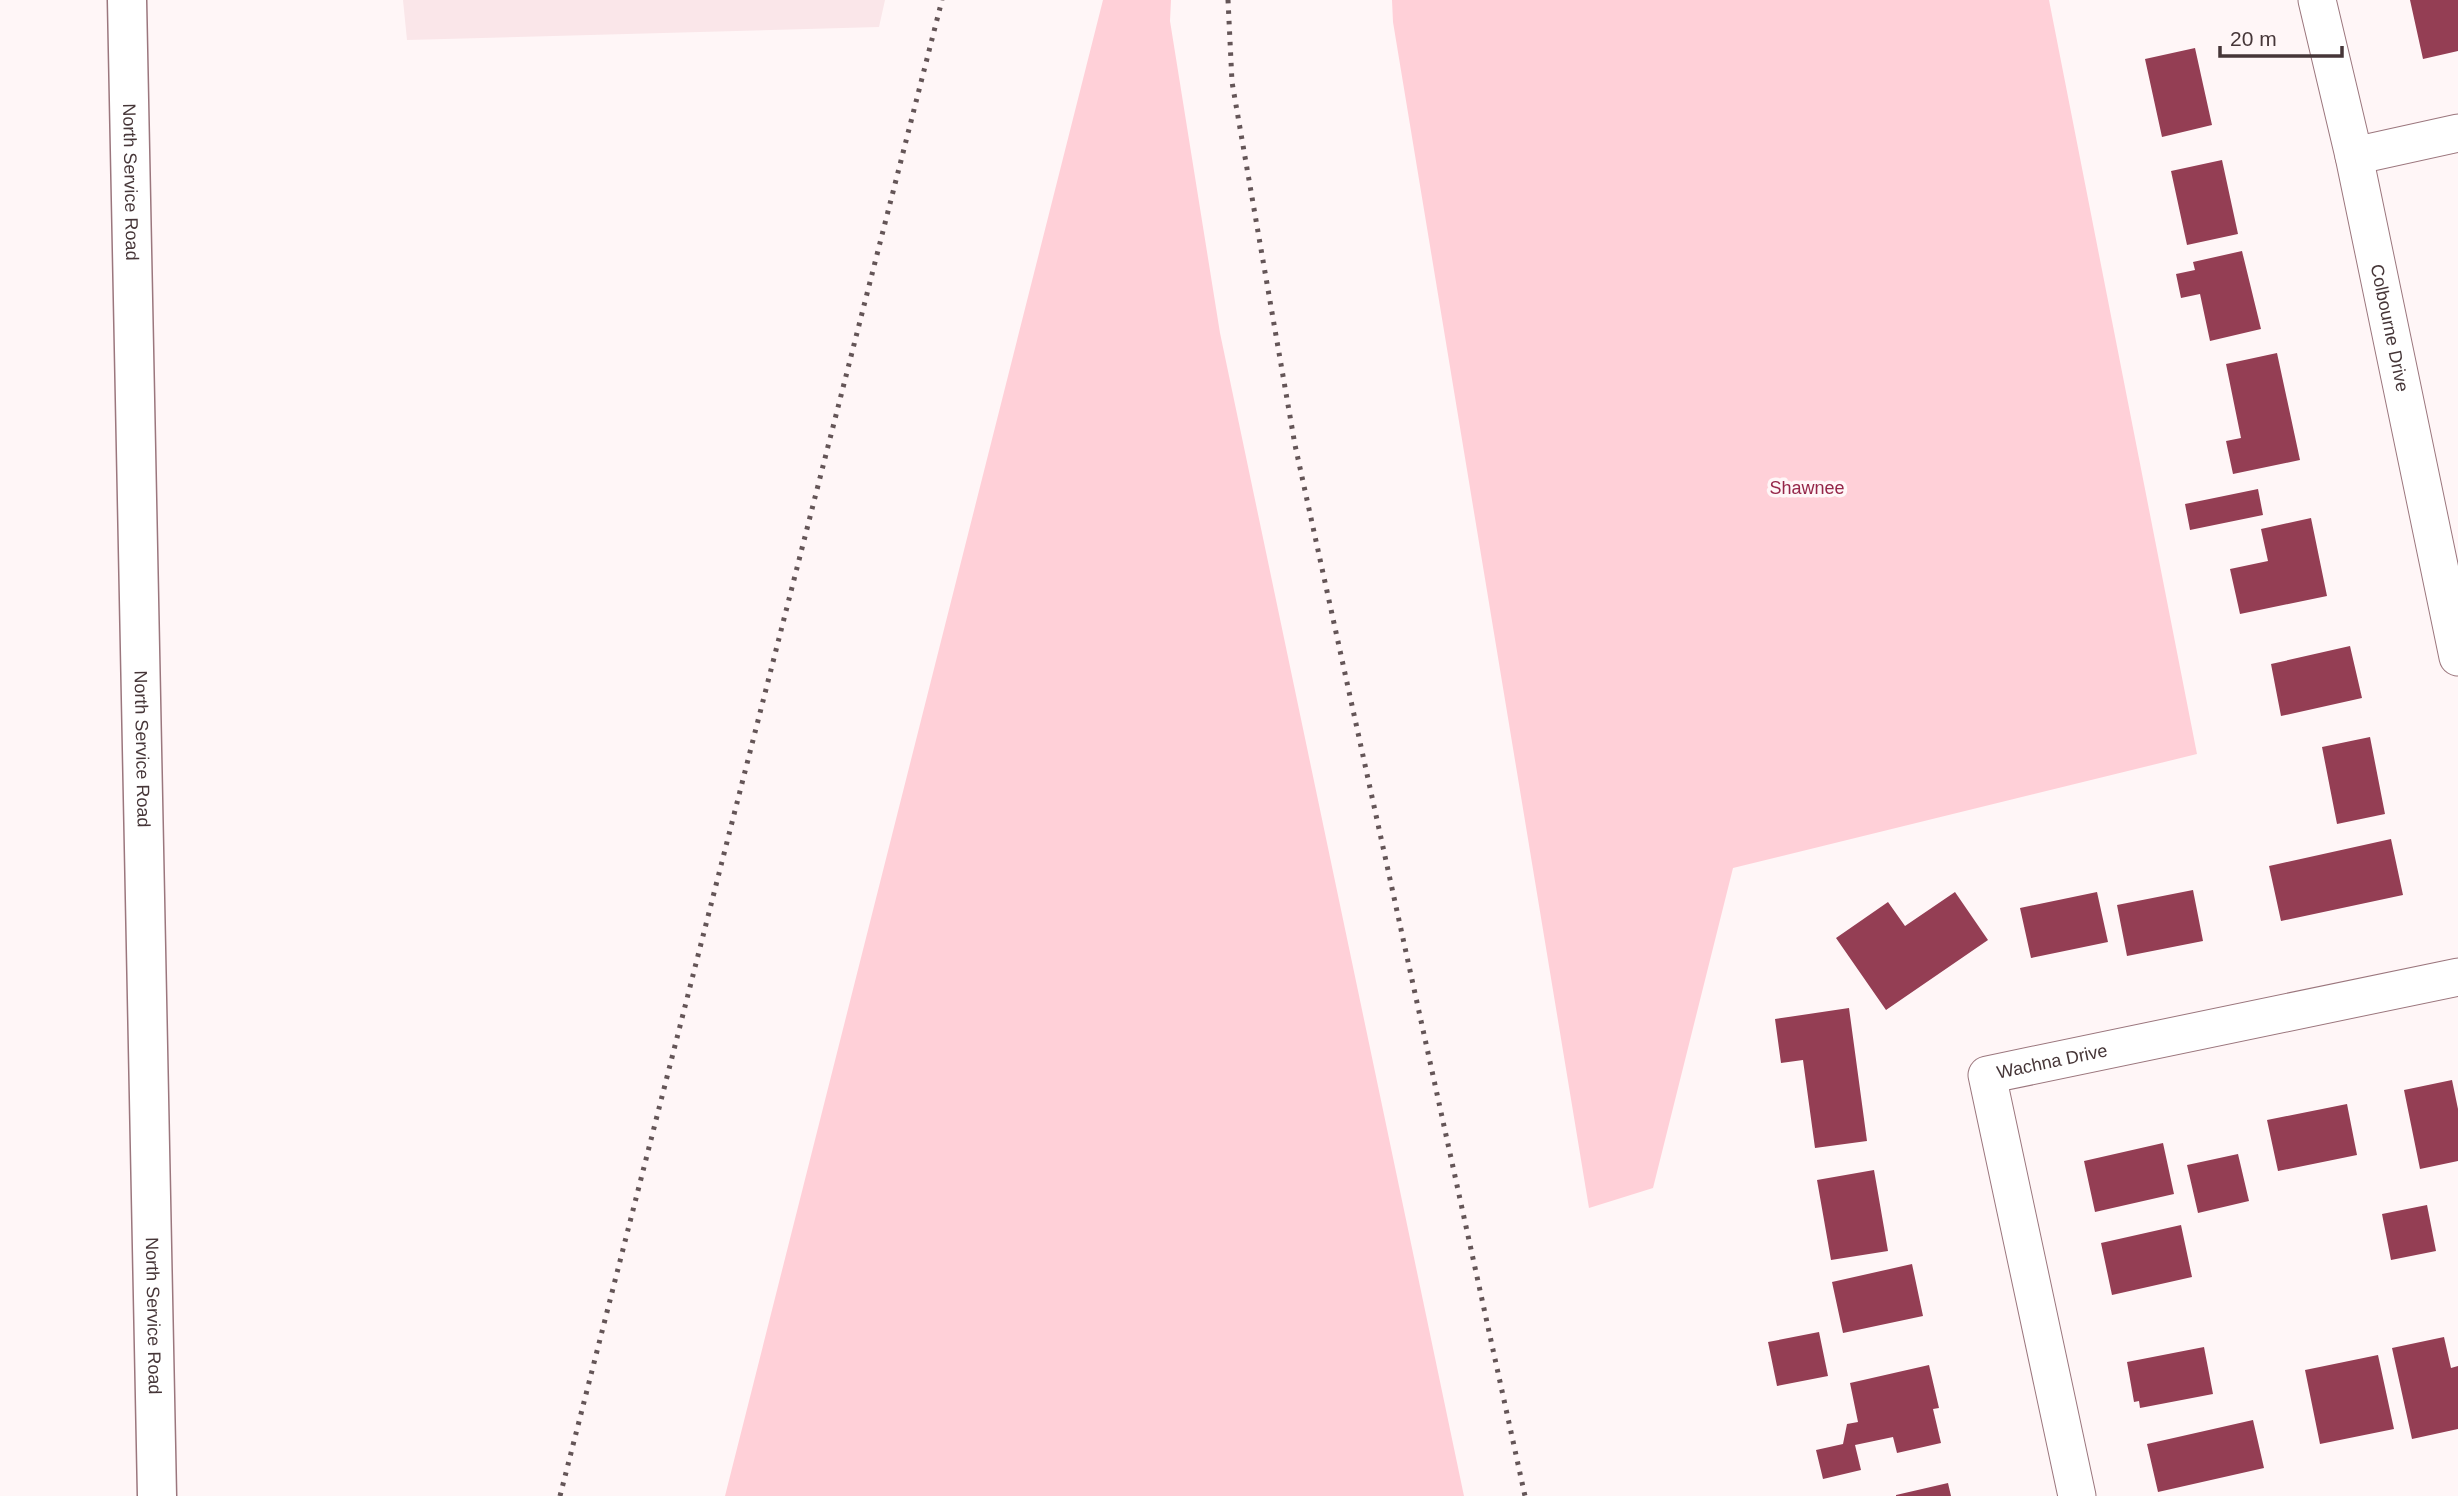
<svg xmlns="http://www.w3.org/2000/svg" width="2458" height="1496" viewBox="0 0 2458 1496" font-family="Arial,sans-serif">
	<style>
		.built { fill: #fae6e9 }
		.green { fill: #ffd0d8 }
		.building { fill: #943e54 }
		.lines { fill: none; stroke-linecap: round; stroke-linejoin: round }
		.minor-casing { stroke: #9b767d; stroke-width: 39 }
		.tertiary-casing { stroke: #9b767d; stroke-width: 41 }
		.minor { stroke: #fff; stroke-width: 37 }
		.tertiary { stroke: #fff; stroke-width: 38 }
		.rail { stroke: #645557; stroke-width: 5; stroke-dasharray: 3.5 7; stroke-linecap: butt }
		.labels { text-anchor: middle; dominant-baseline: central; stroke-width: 7; stroke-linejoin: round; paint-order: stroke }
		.street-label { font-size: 18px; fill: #463638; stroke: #fff6f7 }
		.park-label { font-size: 18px; fill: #952649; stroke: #fff6f7 }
	</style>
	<rect width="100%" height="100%" fill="#fff6f7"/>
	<path class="built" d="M 403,0 L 885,0 L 879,27 L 407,40 Z"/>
	<path class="green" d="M 1103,0 L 1171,0 L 1170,21 L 1220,333 L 1464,1496 L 725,1496 Z
		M 1392,0 L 2049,0 L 2197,754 L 1733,868 L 1653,1188 L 1589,1208 L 1393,22 Z"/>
	<path class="building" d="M 2410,0 L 2458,0 L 2458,51 L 2423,59 Z
		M 2195,48 L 2212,125 L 2162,137 L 2145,59 Z
		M 2222,160 L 2238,234 L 2187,245 L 2171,171 Z
		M 2242,251 L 2261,329 L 2210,341 L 2200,294 L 2181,298 L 2176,274 L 2195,270 L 2193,262 Z
		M 2277,353 L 2300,460 L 2233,474 L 2226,441 L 2241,438 L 2226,364 Z
		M 2258,489 L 2263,515 L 2190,530 L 2185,504 Z
		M 2311,518 L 2327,596 L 2240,614 L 2230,569 L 2268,561 L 2261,529 Z
		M 2350,646 L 2362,698 L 2281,716 L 2271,664 Z
		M 2370,737 L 2385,814 L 2337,824 L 2322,747 Z
		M 2391,839 L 2403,895 L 2281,921 L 2269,866 Z
		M 2193,890 L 2203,941 L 2127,956 L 2117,905 Z
		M 1955,892 L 1988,940 L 1886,1010 L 1836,938 L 1888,902 L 1905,926 Z
		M 2097,892 L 2108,942 L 2031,958 L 2020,908 Z
		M 1849,1008 L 1867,1141 L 1815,1148 L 1803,1060 L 1781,1063 L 1775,1019 Z
		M 2452,1080 L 2458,1109 L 2458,1161 L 2420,1169 L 2404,1090 Z
		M 2347,1104 L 2357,1155 L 2278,1171 L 2267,1120 Z
		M 2163,1143 L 2174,1194 L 2095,1212 L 2084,1161 Z
		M 2238,1154 L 2249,1201 L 2198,1213 L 2187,1165 Z
		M 1874,1170 L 1888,1251 L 1831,1260 L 1817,1180 Z
		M 2427,1205 L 2436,1251 L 2391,1260 L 2382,1214 Z
		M 2181,1225 L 2192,1277 L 2112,1295 L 2101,1243 Z
		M 1912,1264 L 1923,1316 L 1843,1333 L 1832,1282 Z
		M 1819,1332 L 1828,1376 L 1777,1386 L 1768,1342 Z
		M 2444,1337 L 2451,1368 L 2458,1366 L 2458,1429 L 2412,1439 L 2392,1348 Z
		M 2204,1347 L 2213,1394 L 2140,1408 L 2139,1401 L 2134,1402 L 2127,1362 Z
		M 2378,1355 L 2394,1429 L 2320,1444 L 2305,1370 Z
		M 1929,1365 L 1939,1408 L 1933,1409 L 1941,1443 L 1897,1453 L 1893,1437 L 1855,1445 L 1861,1470 L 1823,1479 L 1816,1450 L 1843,1444 L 1847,1424 L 1858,1422 L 1850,1383 Z
		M 2253,1420 L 2264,1468 L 2158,1492 L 2147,1444 Z
		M 1948,1483 L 1951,1496 L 1896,1496 L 1896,1495 Z"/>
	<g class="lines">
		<defs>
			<g id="minor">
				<path id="s1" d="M 2317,0 L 2354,156 L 2458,657"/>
				<path d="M 2354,156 L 2458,133"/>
				<path id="s2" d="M 2077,1496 L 1987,1075 L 2458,977"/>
			</g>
			<g id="tertiary">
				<path id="s3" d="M 127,0 L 157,1496"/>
			</g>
		</defs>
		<use href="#minor" class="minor-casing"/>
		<use href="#tertiary" class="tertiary-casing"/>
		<use href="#minor" class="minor"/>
		<use href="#tertiary" class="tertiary"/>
		<path class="rail" d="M 1228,0 L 1232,82 L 1295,445 L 1525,1496
			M 560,1496 L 942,0"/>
	</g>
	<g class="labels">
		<g class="street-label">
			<text stroke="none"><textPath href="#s3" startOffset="182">North Service Road</textPath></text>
			<text stroke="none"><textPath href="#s1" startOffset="336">Colbourne Drive</textPath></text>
			<text stroke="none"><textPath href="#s3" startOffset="749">North Service Road</textPath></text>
			<text stroke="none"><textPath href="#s2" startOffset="497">Wachna Drive</textPath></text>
			<text stroke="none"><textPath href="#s3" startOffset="1316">North Service Road</textPath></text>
		</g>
		<g class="park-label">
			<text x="1807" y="488">Shawnee</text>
		</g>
	</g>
	<path d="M2220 46v10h122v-10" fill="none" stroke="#463638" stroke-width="3.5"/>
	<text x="2230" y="46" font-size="21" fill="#463638" stroke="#fff6f7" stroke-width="5" paint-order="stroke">20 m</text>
</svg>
